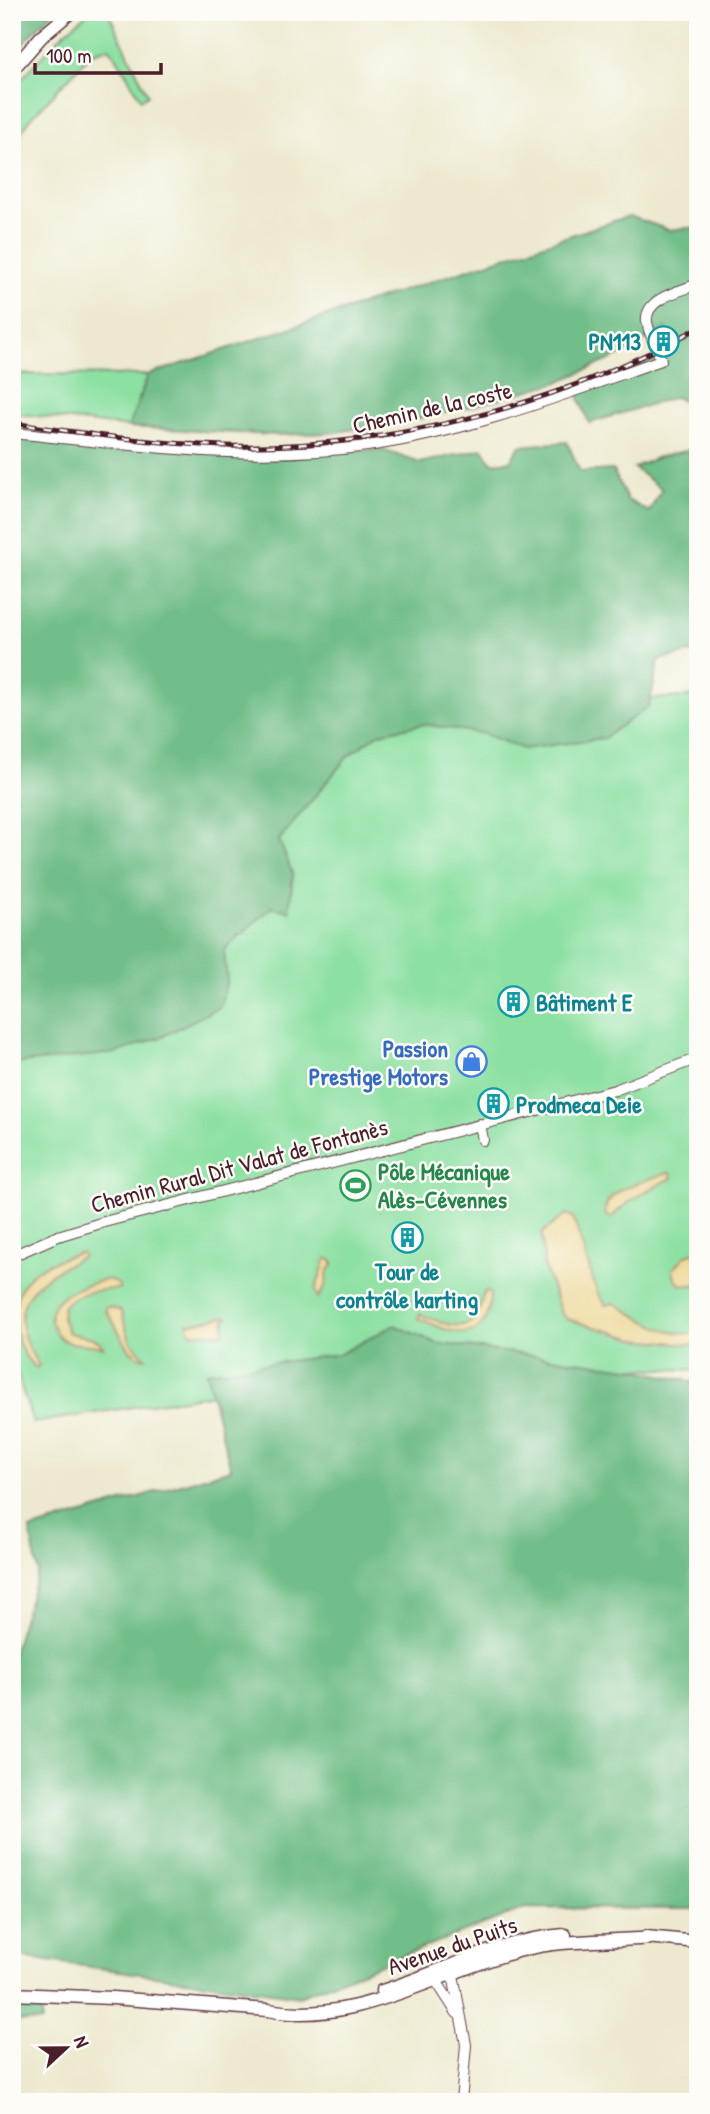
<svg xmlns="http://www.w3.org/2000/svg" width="710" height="2114" viewBox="0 0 710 2114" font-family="'Patrick Hand',sans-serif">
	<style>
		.green { fill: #8ce0a2; stroke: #6b8066; stroke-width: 2 }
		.forest { fill: #71be88; stroke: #5e6e5a; stroke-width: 2 }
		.sand { fill: #eeda9e; stroke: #9c7c64; stroke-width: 2 }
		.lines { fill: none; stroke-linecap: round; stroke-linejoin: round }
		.minor-casing { stroke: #623d44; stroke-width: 12 }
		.major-casing { stroke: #623d44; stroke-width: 15 }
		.minor { stroke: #fff; stroke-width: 10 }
		.major { stroke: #fff; stroke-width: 12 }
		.rail-casing { stroke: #4a1f2b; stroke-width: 5 }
		.rail { stroke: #fdfcf7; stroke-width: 2.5; stroke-dasharray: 8; stroke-linecap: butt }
		.labels { text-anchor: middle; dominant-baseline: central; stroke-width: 5; stroke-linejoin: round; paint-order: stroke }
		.culture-label { font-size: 24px; font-weight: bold; fill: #0d838f; stroke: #fdfcf7; text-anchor: start }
		.street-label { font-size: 24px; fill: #4a1f2b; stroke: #fdfcf7 }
		.shop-label { font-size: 24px; font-weight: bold; fill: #366cbe; stroke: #fdfcf7; text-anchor: end }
		.leisure-label { font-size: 24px; font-weight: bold; fill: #27864d; stroke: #fdfcf7; text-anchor: start }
	</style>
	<rect width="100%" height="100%" fill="#fdfcf7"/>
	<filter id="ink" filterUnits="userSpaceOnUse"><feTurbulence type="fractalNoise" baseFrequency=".0143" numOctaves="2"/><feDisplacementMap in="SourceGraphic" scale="14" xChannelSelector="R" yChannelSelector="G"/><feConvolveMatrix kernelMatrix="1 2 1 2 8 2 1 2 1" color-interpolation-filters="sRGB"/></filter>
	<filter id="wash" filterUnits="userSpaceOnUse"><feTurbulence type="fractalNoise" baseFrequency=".00686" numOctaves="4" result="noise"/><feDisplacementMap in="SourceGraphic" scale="28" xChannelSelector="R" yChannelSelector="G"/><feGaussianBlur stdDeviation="1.57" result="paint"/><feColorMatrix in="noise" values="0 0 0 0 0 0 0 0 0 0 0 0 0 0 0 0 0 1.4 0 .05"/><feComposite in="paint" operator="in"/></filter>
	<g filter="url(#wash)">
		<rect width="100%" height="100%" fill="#ede9cf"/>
		<path class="green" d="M 89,12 L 108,12 L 148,95 L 141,99 C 130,83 122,62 109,48 L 92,53 L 31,118 L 12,146 L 12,89 L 63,34 Z
			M 12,374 L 148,375 L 129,427 L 12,413 Z
			M 698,696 L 698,1370 L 507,1365 L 351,1372 L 33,1423 L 12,1358 L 12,1012 L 412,704 L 587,703 Z"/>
		<path class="forest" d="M 12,12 L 53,12 L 12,55 Z
			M 629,216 L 669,230 L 698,227 L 698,408 L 675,397 L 589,423 L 576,390 L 674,352 L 666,328 L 621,355 L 558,382 L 473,406 L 403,422 L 329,433 L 276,435 L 129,427 L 148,375 Z
			M 12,430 L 204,452 L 383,450 L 420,463 L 483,449 L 492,463 L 510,461 L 520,446 L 567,442 L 580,472 L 613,470 L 627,500 L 649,512 L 662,489 L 634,468 L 658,457 L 698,448 L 698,651 L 659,660 L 649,706 L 604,738 L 523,749 L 484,734 L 423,724 L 380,733 L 348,756 L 279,840 L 293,875 L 289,911 L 272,907 L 224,950 L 227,981 L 220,1007 L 161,1037 L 116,1053 L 12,1064 Z
			M 394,1325 L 436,1343 L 629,1368 L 698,1383 L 698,1909 L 525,1908 L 299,1996 L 12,1956 L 12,1655 L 38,1572 L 30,1530 L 231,1469 L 206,1372 L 340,1354 Z
			M 12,2003 L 41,2004 L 42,2022 L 12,2021 Z"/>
		<path class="sand" d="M 667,1173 L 671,1173 L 672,1178 C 649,1189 628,1200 611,1218 L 606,1215 C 599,1190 649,1180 667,1173 Z
			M 566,1214 L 573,1217 L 597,1292 L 606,1305 L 614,1303 C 641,1318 666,1337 698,1333 L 698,1345 L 636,1339 L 567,1319 L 561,1313 L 544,1265 L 542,1233 Z
			M 698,1251 L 698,1284 C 684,1287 674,1286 673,1269 L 686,1255 Z
			M 81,1252 L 83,1255 L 82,1257 C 47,1275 8,1294 26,1342 C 29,1350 35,1358 39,1366 L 36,1368 C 11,1348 6,1297 31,1275 C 45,1262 64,1258 81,1252 Z
			M 326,1258 L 333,1261 L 333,1266 L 328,1270 L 326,1285 L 318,1298 L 315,1291 Z
			M 104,1280 L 111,1280 L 119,1285 L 119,1289 C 100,1290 75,1291 63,1307 L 62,1318 L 68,1332 C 79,1338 96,1333 103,1347 C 92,1345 81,1344 70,1343 C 63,1341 57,1335 54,1329 C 38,1297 82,1286 104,1280 Z
			M 485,1291 L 490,1293 C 489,1348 455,1335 418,1318 L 420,1314 C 438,1321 467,1337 478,1312 C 482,1305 481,1297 485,1291 Z
			M 109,1307 L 121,1311 L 130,1341 L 146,1358 C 125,1358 119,1324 105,1311 L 105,1308 Z
			M 225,1316 L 228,1317 L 225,1319 L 223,1333 L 192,1333 L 189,1331 L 188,1322 L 189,1324 Z"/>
	</g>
	<g filter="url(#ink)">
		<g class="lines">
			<defs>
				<path id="minor" d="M 12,433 C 130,444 248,463 367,446 C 469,432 565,394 661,360 C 657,348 649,334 647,322 C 644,298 681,291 698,284
					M 480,1124 L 483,1140
					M 12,1256 L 58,1236 L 104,1222 L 615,1090 L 698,1058
					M 452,1969 L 466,2045 L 461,2102
					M 433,1976 L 457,2013"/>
				<path id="major" d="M 12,70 L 41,37 L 71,12
					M 646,1937 L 698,1942
					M 382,1991 C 444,1972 500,1939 565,1935
					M 12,1994 L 113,1998 L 268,2010 C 356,2027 440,1970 522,1950 C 564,1939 608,1942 651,1938"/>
			</defs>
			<use href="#minor" class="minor-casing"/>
			<use href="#major" class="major-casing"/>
			<use href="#minor" class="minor"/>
			<use href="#major" class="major"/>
			<defs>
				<path id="rail" d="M 12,423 C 82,433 153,444 224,446 C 387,450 555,407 698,328"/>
			</defs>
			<use href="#rail" class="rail-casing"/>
			<use href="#rail" class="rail"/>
		</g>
	</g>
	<defs>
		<symbol id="building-ring" viewBox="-11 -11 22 22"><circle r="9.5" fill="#fdfcf7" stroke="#0f9aa8" stroke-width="1.5"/><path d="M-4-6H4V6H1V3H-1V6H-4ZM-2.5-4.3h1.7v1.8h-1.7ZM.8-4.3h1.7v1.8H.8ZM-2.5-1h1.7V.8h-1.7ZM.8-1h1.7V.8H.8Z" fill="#0f9aa8"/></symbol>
		<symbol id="shop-ring" viewBox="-11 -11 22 22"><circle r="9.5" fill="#fdfcf7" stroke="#3f7fe0" stroke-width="1.5"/><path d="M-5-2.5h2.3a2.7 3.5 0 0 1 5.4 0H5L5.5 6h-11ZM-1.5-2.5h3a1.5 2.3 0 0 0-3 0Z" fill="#3f7fe0"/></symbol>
		<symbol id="stadium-ring" viewBox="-11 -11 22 22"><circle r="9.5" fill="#fdfcf7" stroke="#2e9e5b" stroke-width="1.5"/><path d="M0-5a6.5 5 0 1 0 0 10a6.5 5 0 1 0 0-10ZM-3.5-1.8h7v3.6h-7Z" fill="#2e9e5b"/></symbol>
	</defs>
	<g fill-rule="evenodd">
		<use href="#building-ring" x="646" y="324" width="35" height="35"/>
		<use href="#building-ring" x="496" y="984" width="35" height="35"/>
		<use href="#shop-ring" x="454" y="1044" width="35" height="35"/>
		<use href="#building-ring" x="476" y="1086" width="35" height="35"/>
		<use href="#stadium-ring" x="338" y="1168" width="35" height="35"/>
		<use href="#building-ring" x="390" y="1220" width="35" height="35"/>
	</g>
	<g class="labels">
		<g class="culture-label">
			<text x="641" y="341" text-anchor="end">PN113</text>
			<text x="536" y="1002">Bâtiment E</text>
			<text x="516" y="1104">Prodmeca Deie</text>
			<text x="407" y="1271" text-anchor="middle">Tour de<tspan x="407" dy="28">contrôle karting</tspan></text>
		</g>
		<g class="street-label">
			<text transform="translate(432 407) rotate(-13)">Chemin de la coste</text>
			<text transform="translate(239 1165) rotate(-15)">Chemin Rural Dit Valat de Fontanès</text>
			<text transform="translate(452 1945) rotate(-19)">Avenue du Puits</text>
		</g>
		<g class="shop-label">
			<text x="448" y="1048">Passion<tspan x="448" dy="28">Prestige Motors</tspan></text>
		</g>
		<g class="leisure-label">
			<text x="378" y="1171">Pôle Mécanique<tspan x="378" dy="28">Alès-Cévennes</tspan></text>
		</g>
	</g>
	<rect width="710" height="2114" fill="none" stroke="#fdfcf7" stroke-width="42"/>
	<g transform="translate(66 2048) rotate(68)" stroke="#fdfcf7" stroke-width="5" paint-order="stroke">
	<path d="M0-5L12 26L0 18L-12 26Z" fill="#4a1f2b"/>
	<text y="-10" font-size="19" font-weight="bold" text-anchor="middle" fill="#4a1f2b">N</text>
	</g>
	<path d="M35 63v10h126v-10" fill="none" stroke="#4a1f2b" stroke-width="3.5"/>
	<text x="46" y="63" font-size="21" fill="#4a1f2b" stroke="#fdfcf7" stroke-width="5" paint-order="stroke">100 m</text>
</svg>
